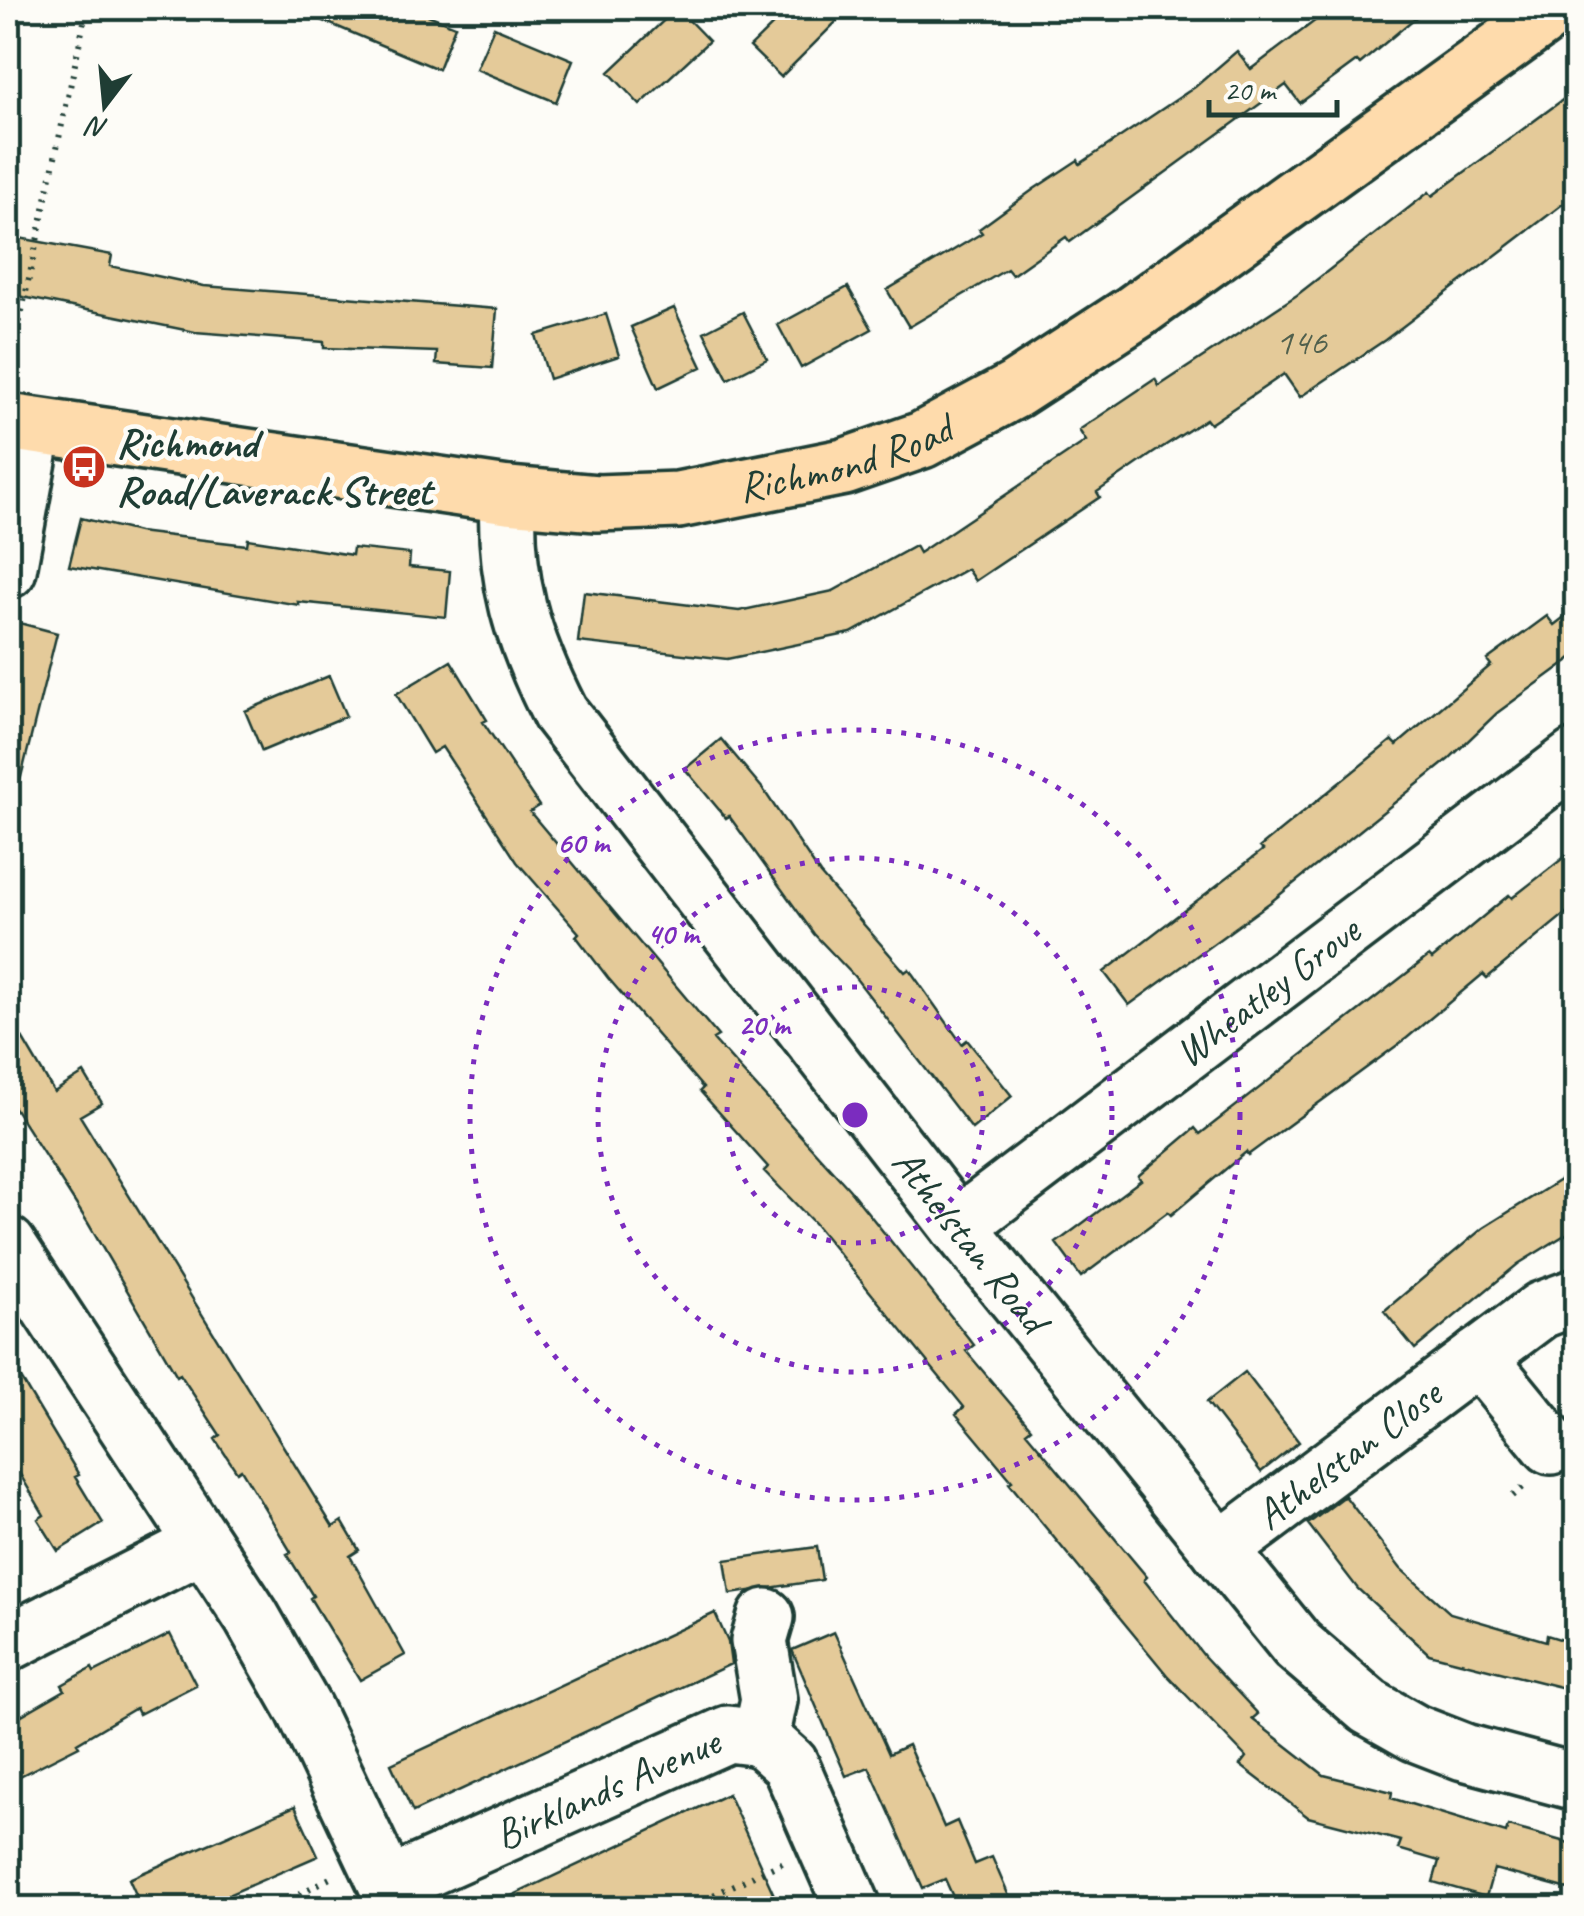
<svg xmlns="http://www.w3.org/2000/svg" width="1584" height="1916" viewBox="0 0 1584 1916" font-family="Caveat,sans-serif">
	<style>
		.building { fill: #e4ca99; stroke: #1f3d34; stroke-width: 2.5 }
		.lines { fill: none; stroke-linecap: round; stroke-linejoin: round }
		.minor-casing { stroke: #1f3d34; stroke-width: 62 }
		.major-casing { stroke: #1f3d34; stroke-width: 62 }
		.path { stroke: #1f3d34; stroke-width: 6; stroke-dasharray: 2.5 8; stroke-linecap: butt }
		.minor { stroke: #fdfcf7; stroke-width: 55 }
		.major { stroke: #fedbac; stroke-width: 55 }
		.ring { fill: none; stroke: #7b2cbf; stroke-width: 5; stroke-dasharray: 5 10 }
		.labels { text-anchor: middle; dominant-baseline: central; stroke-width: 9; stroke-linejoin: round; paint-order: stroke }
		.number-label { font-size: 38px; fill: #50604d }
		.poi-label { font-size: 42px; font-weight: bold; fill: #1f3d34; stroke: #fdfcf7; text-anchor: start }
		.street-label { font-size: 42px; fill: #1f3d34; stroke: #fdfcf7 }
		.centre { fill: #7b2cbf; stroke: #fdfcf7; stroke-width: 5 }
		.ring-label { font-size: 30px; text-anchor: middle; font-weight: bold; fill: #7b2cbf; stroke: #fdfcf7; stroke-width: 9; stroke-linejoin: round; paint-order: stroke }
	</style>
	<rect width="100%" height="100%" fill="#fdfcf7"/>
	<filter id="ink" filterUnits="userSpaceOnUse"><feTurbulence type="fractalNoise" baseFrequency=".01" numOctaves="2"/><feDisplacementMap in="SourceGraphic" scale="20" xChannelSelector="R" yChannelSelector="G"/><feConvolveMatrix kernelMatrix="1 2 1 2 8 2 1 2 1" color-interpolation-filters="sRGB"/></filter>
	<g filter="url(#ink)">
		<path class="building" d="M 293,8 L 411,8 L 455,26 L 438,69 Z
			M 677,8 L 709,41 L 640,105 L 609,72 Z
			M 790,8 L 850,8 L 781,77 L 750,47 Z
			M 1332,8 L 1427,8 L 1360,64 L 1357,61 L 1300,103 L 1286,85 L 1070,242 L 1066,237 L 1012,275 L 1007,269 L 909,327 L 887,290 L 982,233 L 979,229 L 1034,189 L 1078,160 L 1080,164 L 1195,87 L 1237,51 L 1251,69 Z
			M 494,27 L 573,60 L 556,102 L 476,69 Z
			M 1576,90 L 1576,194 L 1385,340 L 1300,397 L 1284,374 L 1210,424 L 1206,419 L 1152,454 L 1097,492 L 1100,497 L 975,581 L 967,569 L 851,633 L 727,659 L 578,642 L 584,592 L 739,611 L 833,591 L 915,546 L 919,553 L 1086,441 L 1079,430 L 1155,379 L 1159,386 L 1297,295 L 1429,192 L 1432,196 Z
			M 8,236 L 112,255 L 110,266 L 204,286 L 497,309 L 492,368 L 436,364 L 437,352 L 324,348 L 324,342 L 195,332 L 8,294 Z
			M 848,287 L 872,329 L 801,368 L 778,325 Z
			M 674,308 L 702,367 L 658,388 L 631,327 Z
			M 743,312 L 767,359 L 728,379 L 704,332 Z
			M 606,314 L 619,356 L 549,379 L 536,335 Z
			M 81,518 L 138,532 L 247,545 L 248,539 L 352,555 L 353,548 L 410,554 L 409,567 L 450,571 L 446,617 L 298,602 L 299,605 L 69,566 Z
			M 1576,608 L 1576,655 L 1497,713 L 1449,759 L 1272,901 L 1129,1005 L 1104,972 L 1263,850 L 1260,847 L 1392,740 L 1397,745 L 1491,665 L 1487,660 L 1547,616 L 1554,625 Z
			M 8,620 L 57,633 L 20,781 L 8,779 Z
			M 451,661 L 487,720 L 483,722 L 539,806 L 530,812 L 718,1036 L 713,1039 L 849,1189 L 974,1345 L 966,1351 L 1031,1428 L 1026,1432 L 1147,1577 L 1144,1580 L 1204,1656 L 1258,1714 L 1252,1719 L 1324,1775 L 1392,1792 L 1391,1798 L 1506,1833 L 1508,1826 L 1576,1845 L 1576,1891 L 1494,1869 L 1486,1897 L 1433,1882 L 1439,1861 L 1398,1849 L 1401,1841 L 1308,1817 L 1240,1765 L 1246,1757 L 1167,1675 L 1009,1483 L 1012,1481 L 956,1414 L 964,1407 L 814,1223 L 764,1171 L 768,1167 L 700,1091 L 703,1088 L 608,978 L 576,936 L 579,933 L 517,862 L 442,747 L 432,753 L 396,694 Z
			M 329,676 L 346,716 L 262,751 L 245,711 Z
			M 721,739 L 763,789 L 820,874 L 905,972 L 909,969 L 962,1044 L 967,1040 L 1012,1096 L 972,1129 L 854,976 L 814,934 L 729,816 L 726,818 L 685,769 Z
			M 1576,848 L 1576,905 L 1487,978 L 1483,974 L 1407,1038 L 1248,1155 L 1246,1152 L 1171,1215 L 1168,1212 L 1081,1277 L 1056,1243 L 1141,1180 L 1138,1176 L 1195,1128 L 1200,1134 L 1429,956 L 1432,959 L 1509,895 L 1512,898 Z
			M 8,1014 L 54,1092 L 84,1073 L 102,1103 L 80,1116 L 333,1527 L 342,1521 L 359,1550 L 350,1556 L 405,1655 L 360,1680 L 310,1598 L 313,1596 L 287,1554 L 291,1552 L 241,1469 L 237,1472 L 215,1439 L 220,1435 L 180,1374 L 177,1376 L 88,1223 L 8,1098 Z
			M 1576,1170 L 1576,1228 L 1518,1264 L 1415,1349 L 1384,1311 L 1483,1228 Z
			M 8,1357 L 79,1475 L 75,1477 L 103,1523 L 58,1551 L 38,1519 L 44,1515 L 8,1454 Z
			M 1245,1372 L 1299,1442 L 1261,1472 L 1207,1402 Z
			M 1345,1496 L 1401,1569 L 1450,1613 L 1546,1641 L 1547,1635 L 1576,1644 L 1576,1691 L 1429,1654 L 1358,1589 L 1308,1524 Z
			M 817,1547 L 822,1580 L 730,1594 L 725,1560 Z
			M 715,1613 L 728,1642 L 731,1664 L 413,1812 L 391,1764 Z
			M 834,1632 L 889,1754 L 908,1745 L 944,1827 L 957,1821 L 975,1864 L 992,1857 L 1014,1908 L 958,1908 L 945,1879 L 923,1888 L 869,1767 L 846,1776 L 792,1650 Z
			M 170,1634 L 196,1685 L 139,1714 L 136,1708 L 77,1743 L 79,1746 L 8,1782 L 8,1723 L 65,1690 L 62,1685 L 92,1668 L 94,1672 Z
			M 728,1794 L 780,1908 L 486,1908 Z
			M 295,1806 L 318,1856 L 198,1908 L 142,1908 L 129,1879 Z"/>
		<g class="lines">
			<defs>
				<g id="minor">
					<path id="s1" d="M 508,495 C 504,580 522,638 560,713 L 958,1226 L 1297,1645 L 1369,1707 L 1415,1733 L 1464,1752 L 1576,1782"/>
					<path d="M 8,570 L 34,428"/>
					<path id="s2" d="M 958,1226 L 1576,757"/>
					<path d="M 8,1245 L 251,1616 L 304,1709 L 398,1908"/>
					<path d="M 1478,1357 L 1551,1446"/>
					<path id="s3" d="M 1220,1550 L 1541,1310 L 1576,1297"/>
					<path d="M 8,1643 L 203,1544"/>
					<path d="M 761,1738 L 769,1700 L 759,1641 L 766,1617"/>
					<path id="s4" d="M 388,1886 L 728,1734 L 761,1738 L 790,1764 L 853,1908"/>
				</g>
				<g id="major">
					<path id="s5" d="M 8,422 L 508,495 L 597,503 L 678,500 L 844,467 L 922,440 L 1015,390 L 1135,312 L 1557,8"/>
				</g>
			</defs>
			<use href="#minor" class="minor-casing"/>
			<use href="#major" class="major-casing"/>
			<path class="path" d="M 13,353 L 87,8
				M 1513,1496 L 1527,1484
				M 271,1908 L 332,1877
				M 685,1908 L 784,1862"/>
			<use href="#minor" class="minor"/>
			<use href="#major" class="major"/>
		</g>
	</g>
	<g class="ring">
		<circle cx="855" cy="1115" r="128"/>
		<circle cx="855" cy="1115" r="257"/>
		<circle cx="855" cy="1115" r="385"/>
	</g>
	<defs>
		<symbol id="bus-disc" viewBox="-11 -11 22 22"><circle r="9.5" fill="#c8321e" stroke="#fdfcf7"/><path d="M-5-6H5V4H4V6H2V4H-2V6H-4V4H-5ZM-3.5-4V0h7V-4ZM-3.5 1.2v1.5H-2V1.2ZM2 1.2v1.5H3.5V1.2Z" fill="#fff"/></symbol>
	</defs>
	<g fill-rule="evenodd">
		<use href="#bus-disc" x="59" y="442" width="50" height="50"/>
	</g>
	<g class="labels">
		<g class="number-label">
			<text x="1301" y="341">146</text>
		</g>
		<g class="poi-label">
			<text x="116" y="443">Richmond<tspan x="116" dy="48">Road/Laverack Street</tspan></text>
		</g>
		<g class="street-label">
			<text stroke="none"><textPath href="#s5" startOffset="848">Richmond Road</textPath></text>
			<text stroke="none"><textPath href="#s2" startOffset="388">Wheatley Grove</textPath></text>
			<text stroke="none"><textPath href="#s1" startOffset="895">Athelstan Road</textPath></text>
			<text stroke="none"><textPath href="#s3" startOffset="160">Athelstan Close</textPath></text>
			<text stroke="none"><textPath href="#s4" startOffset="240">Birklands Avenue</textPath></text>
		</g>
	</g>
	<circle cx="855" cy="1115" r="15" class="centre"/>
	<g class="ring-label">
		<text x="583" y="853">60 m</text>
		<text x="673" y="944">40 m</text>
		<text x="764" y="1035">20 m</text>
	</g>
	<rect width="1584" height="1916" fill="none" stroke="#fdfcf7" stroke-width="40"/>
	<rect x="20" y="20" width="1544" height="1876" fill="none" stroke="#1f3d34" stroke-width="4" filter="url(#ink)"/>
	<g transform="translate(105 105) rotate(196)" stroke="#fdfcf7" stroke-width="8" paint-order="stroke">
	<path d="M0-8L18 38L0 25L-18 38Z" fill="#1f3d34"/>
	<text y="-15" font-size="28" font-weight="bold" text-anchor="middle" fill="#1f3d34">N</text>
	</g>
	<path d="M1209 100v15h128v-15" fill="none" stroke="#1f3d34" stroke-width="5"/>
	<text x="1224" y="100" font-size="30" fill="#1f3d34" stroke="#fdfcf7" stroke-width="8" paint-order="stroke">20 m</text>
</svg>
